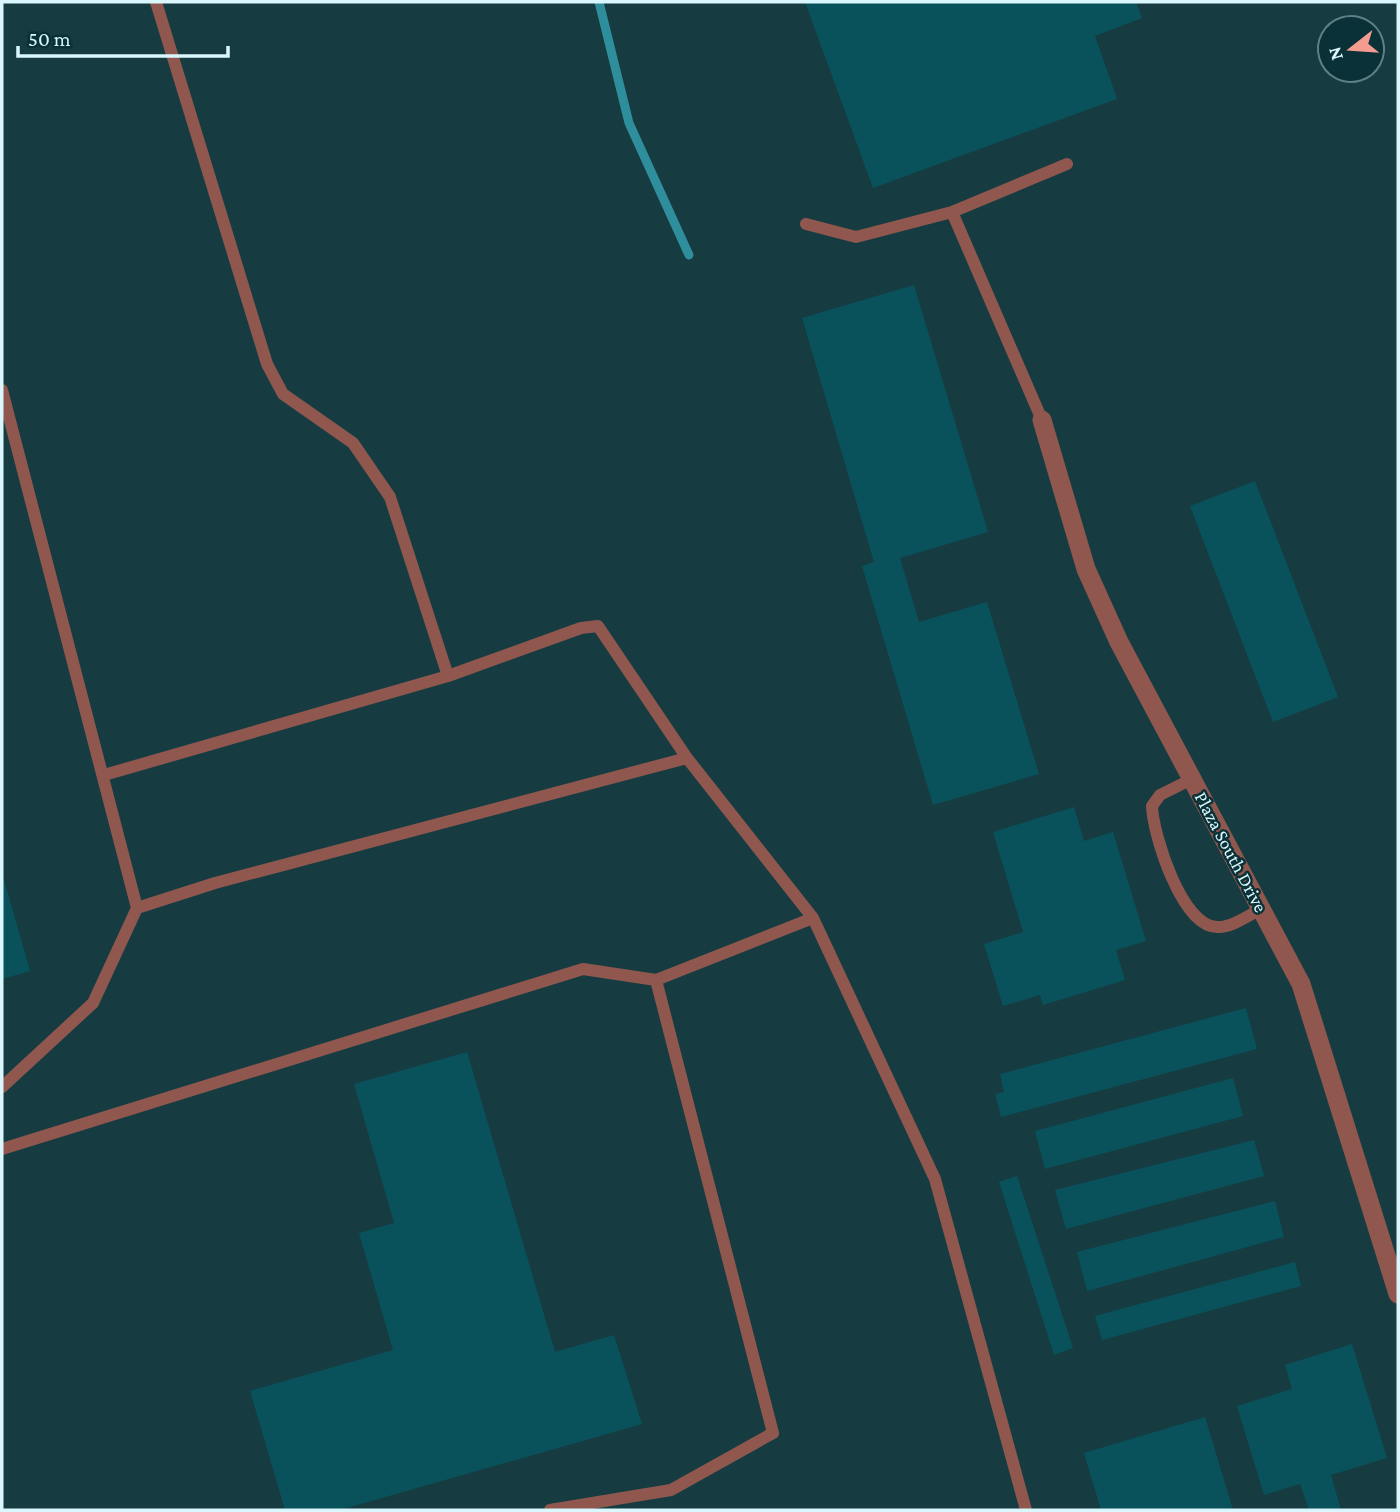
<svg xmlns="http://www.w3.org/2000/svg" width="1400" height="1512" viewBox="0 0 1400 1512" font-family="'Crimson Pro',serif">
	<style>
		.lines { fill: none; stroke-linecap: round; stroke-linejoin: round }
		.stream { stroke: #2f8e9c; stroke-width: 9 }
		.building { fill: #09525b }
		.service { stroke: #90574f; stroke-width: 12 }
		.minor { stroke: #90574f; stroke-width: 19 }
		.labels { text-anchor: middle; dominant-baseline: central; stroke-width: 5; stroke-linejoin: round; paint-order: stroke }
		.street-label { font-size: 19px; fill: #d9f7fc; stroke: #0a3137 }
	</style>
	<rect width="100%" height="100%" fill="#163c41"/>
	<g class="lines">
		<path class="stream" d="M 599,2 L 629,123 L 689,255"/>
	</g>
	<path class="building" d="M 805,2 L 1136,2 L 1142,18 L 1095,36 L 1117,99 L 873,188 Z
		M 914,285 L 988,532 L 900,558 L 919,622 L 987,602 L 1039,774 L 933,805 L 862,566 L 874,562 L 802,318 Z
		M 1255,481 L 1338,697 L 1273,722 L 1190,506 Z
		M 1074,807 L 1084,841 L 1113,832 L 1146,941 L 1116,950 L 1125,980 L 1043,1005 L 1040,995 L 1003,1006 L 984,944 L 1023,932 L 993,832 Z
		M 2,873 L 30,971 L 2,979 Z
		M 1246,1008 L 1257,1049 L 1001,1117 L 995,1094 L 1004,1092 L 1000,1074 Z
		M 467,1052 L 555,1352 L 614,1335 L 642,1424 L 340,1510 L 285,1510 L 250,1391 L 393,1350 L 359,1233 L 394,1223 L 354,1084 Z
		M 1233,1078 L 1243,1116 L 1045,1169 L 1035,1131 Z
		M 1254,1140 L 1264,1176 L 1066,1229 L 1055,1190 Z
		M 1017,1176 L 1073,1348 L 1054,1355 L 999,1182 Z
		M 1275,1201 L 1284,1237 L 1087,1291 L 1077,1252 Z
		M 1295,1262 L 1301,1286 L 1102,1340 L 1095,1316 Z
		M 1352,1344 L 1387,1458 L 1331,1475 L 1341,1510 L 1309,1510 L 1300,1484 L 1264,1495 L 1237,1406 L 1292,1389 L 1285,1365 Z
		M 1205,1417 L 1233,1510 L 1101,1510 L 1084,1453 Z"/>
	<g class="lines">
		<path class="service" d="M 156,2 L 267,364 L 283,394 L 353,443 L 390,497 L 448,676
			M 952,212 L 1042,420
			M 806,224 L 856,237 L 952,212 L 1067,164
			M 2,390 L 137,908 L 93,1003 L 2,1087
			M 104,775 L 448,676 L 581,628 L 598,626 L 687,758
			M 1192,779 L 1160,795 L 1152,806 C 1153,835 1182,927 1217,927 C 1231,928 1249,915 1261,909
			M 137,908 L 215,883 L 687,758 L 813,918 L 935,1179 L 1026,1510
			M 656,980 L 813,918
			M 2,1149 L 583,969 L 656,980 L 773,1433 L 671,1490 L 550,1510"/>
		<path class="minor" d="M 1042,420 L 1086,569 L 1119,642 L 1301,984 L 1398,1294"/>
	</g>
	<g class="labels">
		<g class="street-label">
			<text transform="translate(1231 852) rotate(62)">Plaza South Drive</text>
		</g>
	</g>
	<rect width="1400" height="1512" fill="none" stroke="#d9f7fc" stroke-width="7"/>
	<g transform="translate(1351 49) rotate(253)"><circle r="33" fill="#0a3137" stroke="#5d8086" stroke-width="2"/>
	<path d="M0-5L12 26L0 18L-12 26Z" fill="#f59c90"/>
	<text y="-10" font-size="19" font-weight="bold" text-anchor="middle" fill="#d9f7fc">N</text>
	</g>
	<path d="M18 46v10h210v-10" fill="none" stroke="#d9f7fc" stroke-width="3.5"/>
	<text x="28" y="46" font-size="21" fill="#d9f7fc" stroke="#0a3137" stroke-width="5" paint-order="stroke">50 m</text>
</svg>
